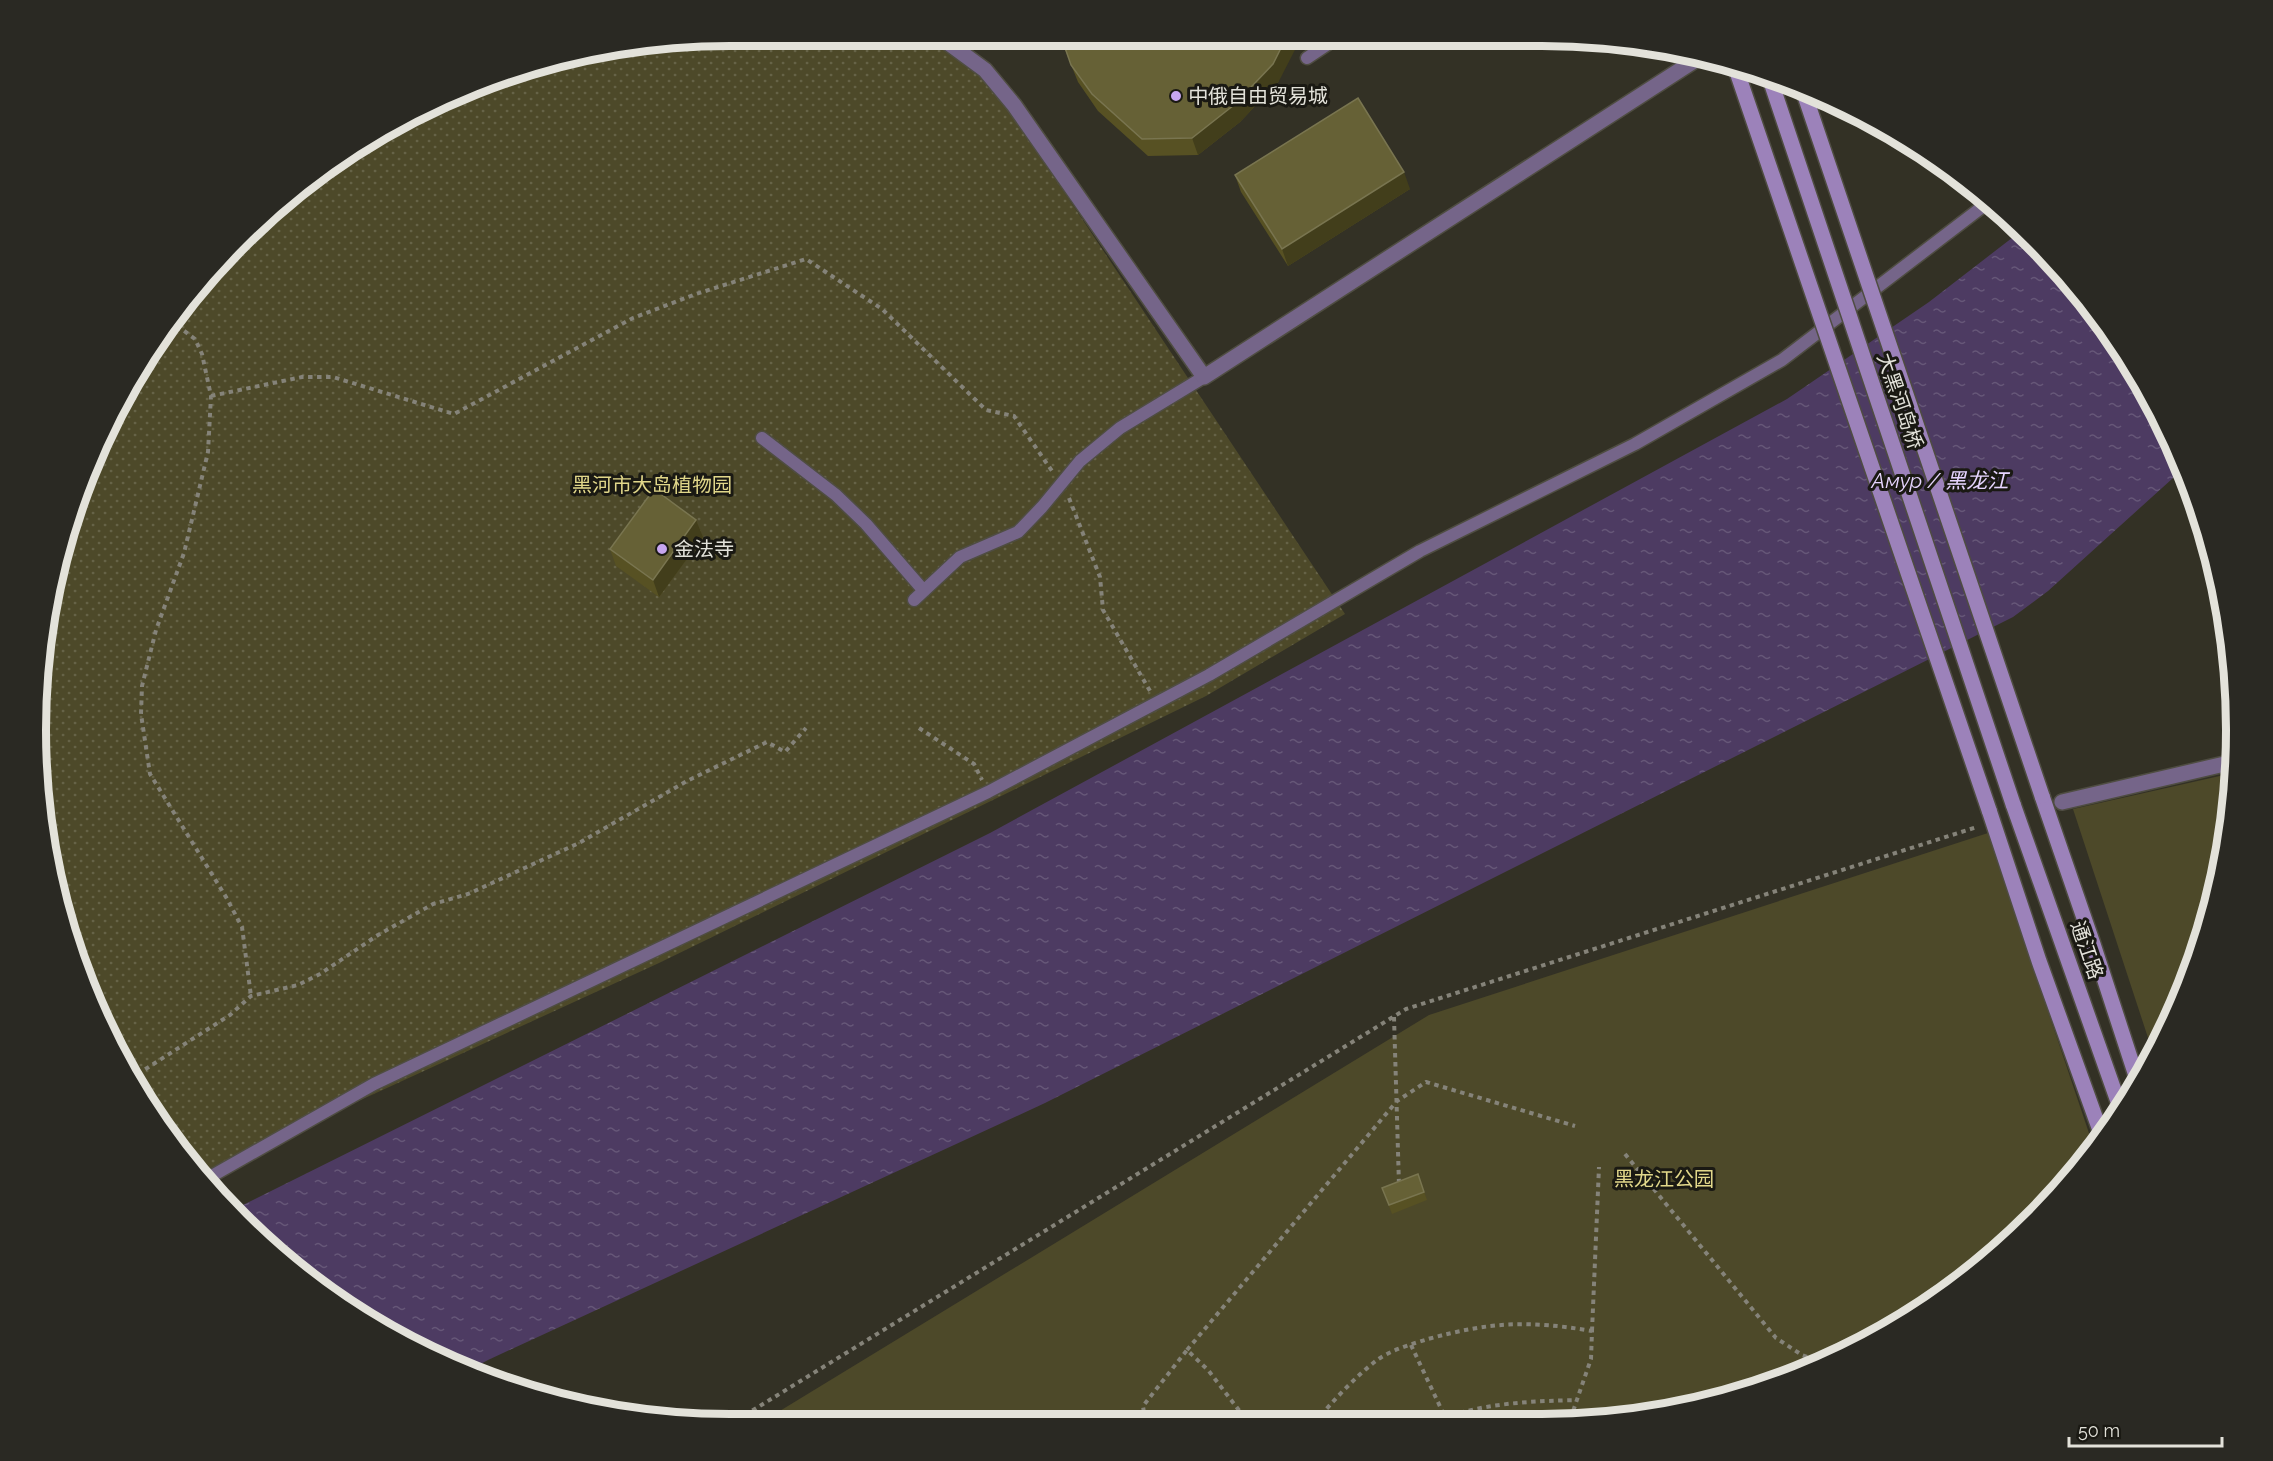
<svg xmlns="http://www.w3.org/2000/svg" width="2273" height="1461" viewBox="0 0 2273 1461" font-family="Raleway,'Noto Sans SC',sans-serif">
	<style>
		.green { fill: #4d4929 }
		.garden { fill: url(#garden-dots) }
		.water { fill: url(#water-ripples) }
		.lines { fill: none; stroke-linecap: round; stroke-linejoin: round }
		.service-casing { stroke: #4f4d42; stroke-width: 15 }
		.pedestrian-casing { stroke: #4f4d42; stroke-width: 18 }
		.minor-casing { stroke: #4f4d42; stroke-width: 18 }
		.secondary-casing { stroke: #4f4d42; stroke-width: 18 }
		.path { stroke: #858379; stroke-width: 4; stroke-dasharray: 4.5 4.5; stroke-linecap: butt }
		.service { stroke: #756589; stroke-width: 12 }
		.pedestrian { stroke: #756589; stroke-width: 15 }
		.minor { stroke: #756589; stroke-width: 15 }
		.secondary { stroke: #9c82ba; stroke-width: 15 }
		.secondary-bridge-casing { stroke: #4f4d42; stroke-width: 18; stroke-linecap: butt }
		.secondary-bridge { stroke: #9c82ba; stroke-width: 15 }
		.wall { fill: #575123 }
		.shaded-wall { fill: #423e1b }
		.building { fill: #666136; stroke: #797550; stroke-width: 1.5 }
		.poi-dot { fill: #c7a6ef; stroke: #1a1913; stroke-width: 2 }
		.labels { text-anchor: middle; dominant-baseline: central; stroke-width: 6; stroke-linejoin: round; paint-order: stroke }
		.poi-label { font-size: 20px; fill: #e3e2da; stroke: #1a1913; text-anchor: start }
		.street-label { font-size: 20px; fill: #e3e2da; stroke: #1a1913 }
		.park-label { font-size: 20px; fill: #e1d78a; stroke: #1a1913 }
		.water-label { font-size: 21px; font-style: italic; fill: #e7d5ff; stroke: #1a1913 }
		.rim { fill: none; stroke: #e3e2da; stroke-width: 8 }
	</style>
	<defs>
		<pattern id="garden-dots" width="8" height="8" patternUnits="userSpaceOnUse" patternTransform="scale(1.5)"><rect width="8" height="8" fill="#4d4929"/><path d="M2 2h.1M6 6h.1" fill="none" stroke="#666347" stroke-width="1.8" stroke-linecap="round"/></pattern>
		<pattern id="water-ripples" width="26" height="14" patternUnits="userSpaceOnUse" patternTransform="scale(1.5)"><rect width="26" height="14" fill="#4d3b62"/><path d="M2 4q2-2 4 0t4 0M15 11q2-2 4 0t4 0" fill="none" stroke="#665778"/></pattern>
	</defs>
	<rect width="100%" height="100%" fill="#333125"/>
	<path class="green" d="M 2233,773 L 2231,821 L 2200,953 L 2154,1056 L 2073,809 Z
		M 1988,833 L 2094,1148 L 2065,1188 L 1966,1281 L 1850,1353 L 1722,1401 L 1588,1424 L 765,1420 L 1429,1015 Z"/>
	<path class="garden" d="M 640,42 L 931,42 C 962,55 985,80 1007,106 L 1345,614 L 1206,696 L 659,963 L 352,1104 L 206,1185 L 129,1078 L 60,910 L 42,821 L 37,685 L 73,507 L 129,384 L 179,308 L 240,239 L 344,153 L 508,73 Z"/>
	<path class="water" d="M 2021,231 L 2093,307 L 2165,423 L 2183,469 L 2048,591 L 2013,617 L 1045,1103 L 488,1360 L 465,1372 L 383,1332 L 273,1253 L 231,1211 L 990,833 L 1787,399 L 1929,302 Z"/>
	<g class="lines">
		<defs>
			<path id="service" d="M 1307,58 L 1331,42
				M 762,438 L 836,495 L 866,524 L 924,591
				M 914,600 L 960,557 L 1018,532 L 1042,507 L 1080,461 L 1120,428 L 1204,377
				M 203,1181 L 374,1084 L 988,792 L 1209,675 L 1420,551 L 1635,444 L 1782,360 L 1990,201"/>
			<path id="pedestrian" d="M 2062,802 L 2233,762"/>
			<path id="minor" d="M 947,42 L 985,70 L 1014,105 L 1204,377 L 1697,59"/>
			<path id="secondary" d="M 2042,796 L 2093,944 L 2139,1085
				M 2013,804 L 2121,1110
				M 1989,810 L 2039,961 L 2102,1136"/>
		</defs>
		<use href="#service" class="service-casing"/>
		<use href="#pedestrian" class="pedestrian-casing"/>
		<use href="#minor" class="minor-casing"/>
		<use href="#secondary" class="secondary-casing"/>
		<path class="path" d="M 167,326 L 183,330 L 195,339 L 202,354 L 211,396 L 208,452 L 184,553 L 156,630 L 142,686 L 141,714 L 150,774 L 226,897 L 242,927 L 251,996
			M 211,396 L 302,377 L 333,377 L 454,414 L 633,318 L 696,294 L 806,259 L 882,309 L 986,410 L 1014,416 L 1052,471
			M 1069,498 L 1100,577 L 1103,610 L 1150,691
			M 919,728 L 974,764 L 982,780
			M 1394,1017 L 1399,1185
			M 130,1079 L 230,1015 L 251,996 L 298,985 L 320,974 L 378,935 L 433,904 L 468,894 L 579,843 L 687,781 L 767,742 L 785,752 L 806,728
			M 1625,1154 L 1776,1338 L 1802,1355 L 1824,1363
			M 1592,1331 L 1599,1167
			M 1411,1345 L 1445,1417
			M 1187,1350 L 1397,1101 L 1426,1082 L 1575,1126
			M 737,1420 L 1406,1009 L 1977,827
			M 1145,1421 L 1143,1406 L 1187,1350 L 1208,1370 L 1248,1422
			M 1315,1422 C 1332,1402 1356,1376 1377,1360 C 1391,1350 1412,1344 1428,1339 C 1490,1322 1528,1320 1592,1331 L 1591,1359 L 1569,1423
			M 1435,1423 C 1472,1403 1535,1401 1577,1400"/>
		<use href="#service" class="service"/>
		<use href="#pedestrian" class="pedestrian"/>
		<use href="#minor" class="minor"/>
		<use href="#secondary" class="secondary"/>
		<defs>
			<path id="secondary-bridge" d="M 1736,69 L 1989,810
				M 1770,79 L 2013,804
				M 1802,87 L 2042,796"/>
		</defs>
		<use href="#secondary-bridge" class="secondary-bridge-casing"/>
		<use href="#secondary-bridge" class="secondary-bridge"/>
	</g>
	<path class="wall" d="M 1062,42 L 1279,81 L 1240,122 L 1198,155 L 1148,156 L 1098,111 L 1078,82 Z
		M 1235,175 L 1410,189 L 1288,266 L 1241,192 Z
		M 696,520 L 703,537 L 659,597 L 616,566 L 610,549 Z
		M 1418,1174 L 1427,1200 L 1392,1214 L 1382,1188 Z"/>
	<path class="shaded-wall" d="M 1284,42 L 1299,42 L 1279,81 L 1240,122 L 1198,155 L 1192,138 Z
		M 1404,172 L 1410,189 L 1288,266 L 1282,249 Z
		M 696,520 L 703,537 L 659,597 L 653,580 Z"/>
	<path class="building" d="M 1063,42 L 1284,42 L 1273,64 L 1234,105 L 1192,138 L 1142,139 L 1092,94 L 1071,65 Z
		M 1358,98 L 1404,172 L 1282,249 L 1235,175 Z
		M 654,489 L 696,520 L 653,580 L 610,549 Z
		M 1418,1174 L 1424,1192 L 1389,1205 L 1382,1188 Z"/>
	<g class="poi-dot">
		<circle cx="1176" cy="96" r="6"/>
		<circle cx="662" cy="549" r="6"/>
	</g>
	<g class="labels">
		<g class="poi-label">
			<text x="1188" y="96">中俄自由贸易城</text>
			<text x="674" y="549">金法寺</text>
		</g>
		<g class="street-label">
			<text transform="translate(1900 401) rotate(71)">大黑河岛桥</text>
			<text transform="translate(2087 950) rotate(71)">通江路</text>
		</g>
		<g class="park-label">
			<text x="652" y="485">黑河市大岛植物园</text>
			<text x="1664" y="1179">黑龙江公园</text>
		</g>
		<g class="water-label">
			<text x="1940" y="480">Амур / 黑龙江</text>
		</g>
	</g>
	<path d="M0 0H2273V1461H0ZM730 46H1542A684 684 0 0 1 2226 730V730A684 684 0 0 1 1542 1414H730A684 684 0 0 1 46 730V730A684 684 0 0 1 730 46Z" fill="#2a2923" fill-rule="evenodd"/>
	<path class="rim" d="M730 46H1542A684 684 0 0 1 2226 730V730A684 684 0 0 1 1542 1414H730A684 684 0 0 1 46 730V730A684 684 0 0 1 730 46Z"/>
	<path d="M2069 1437v9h153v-9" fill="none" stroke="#e3e2da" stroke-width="3"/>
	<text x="2078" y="1437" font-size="18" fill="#e3e2da" stroke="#1a1913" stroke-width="4.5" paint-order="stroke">50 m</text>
</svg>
